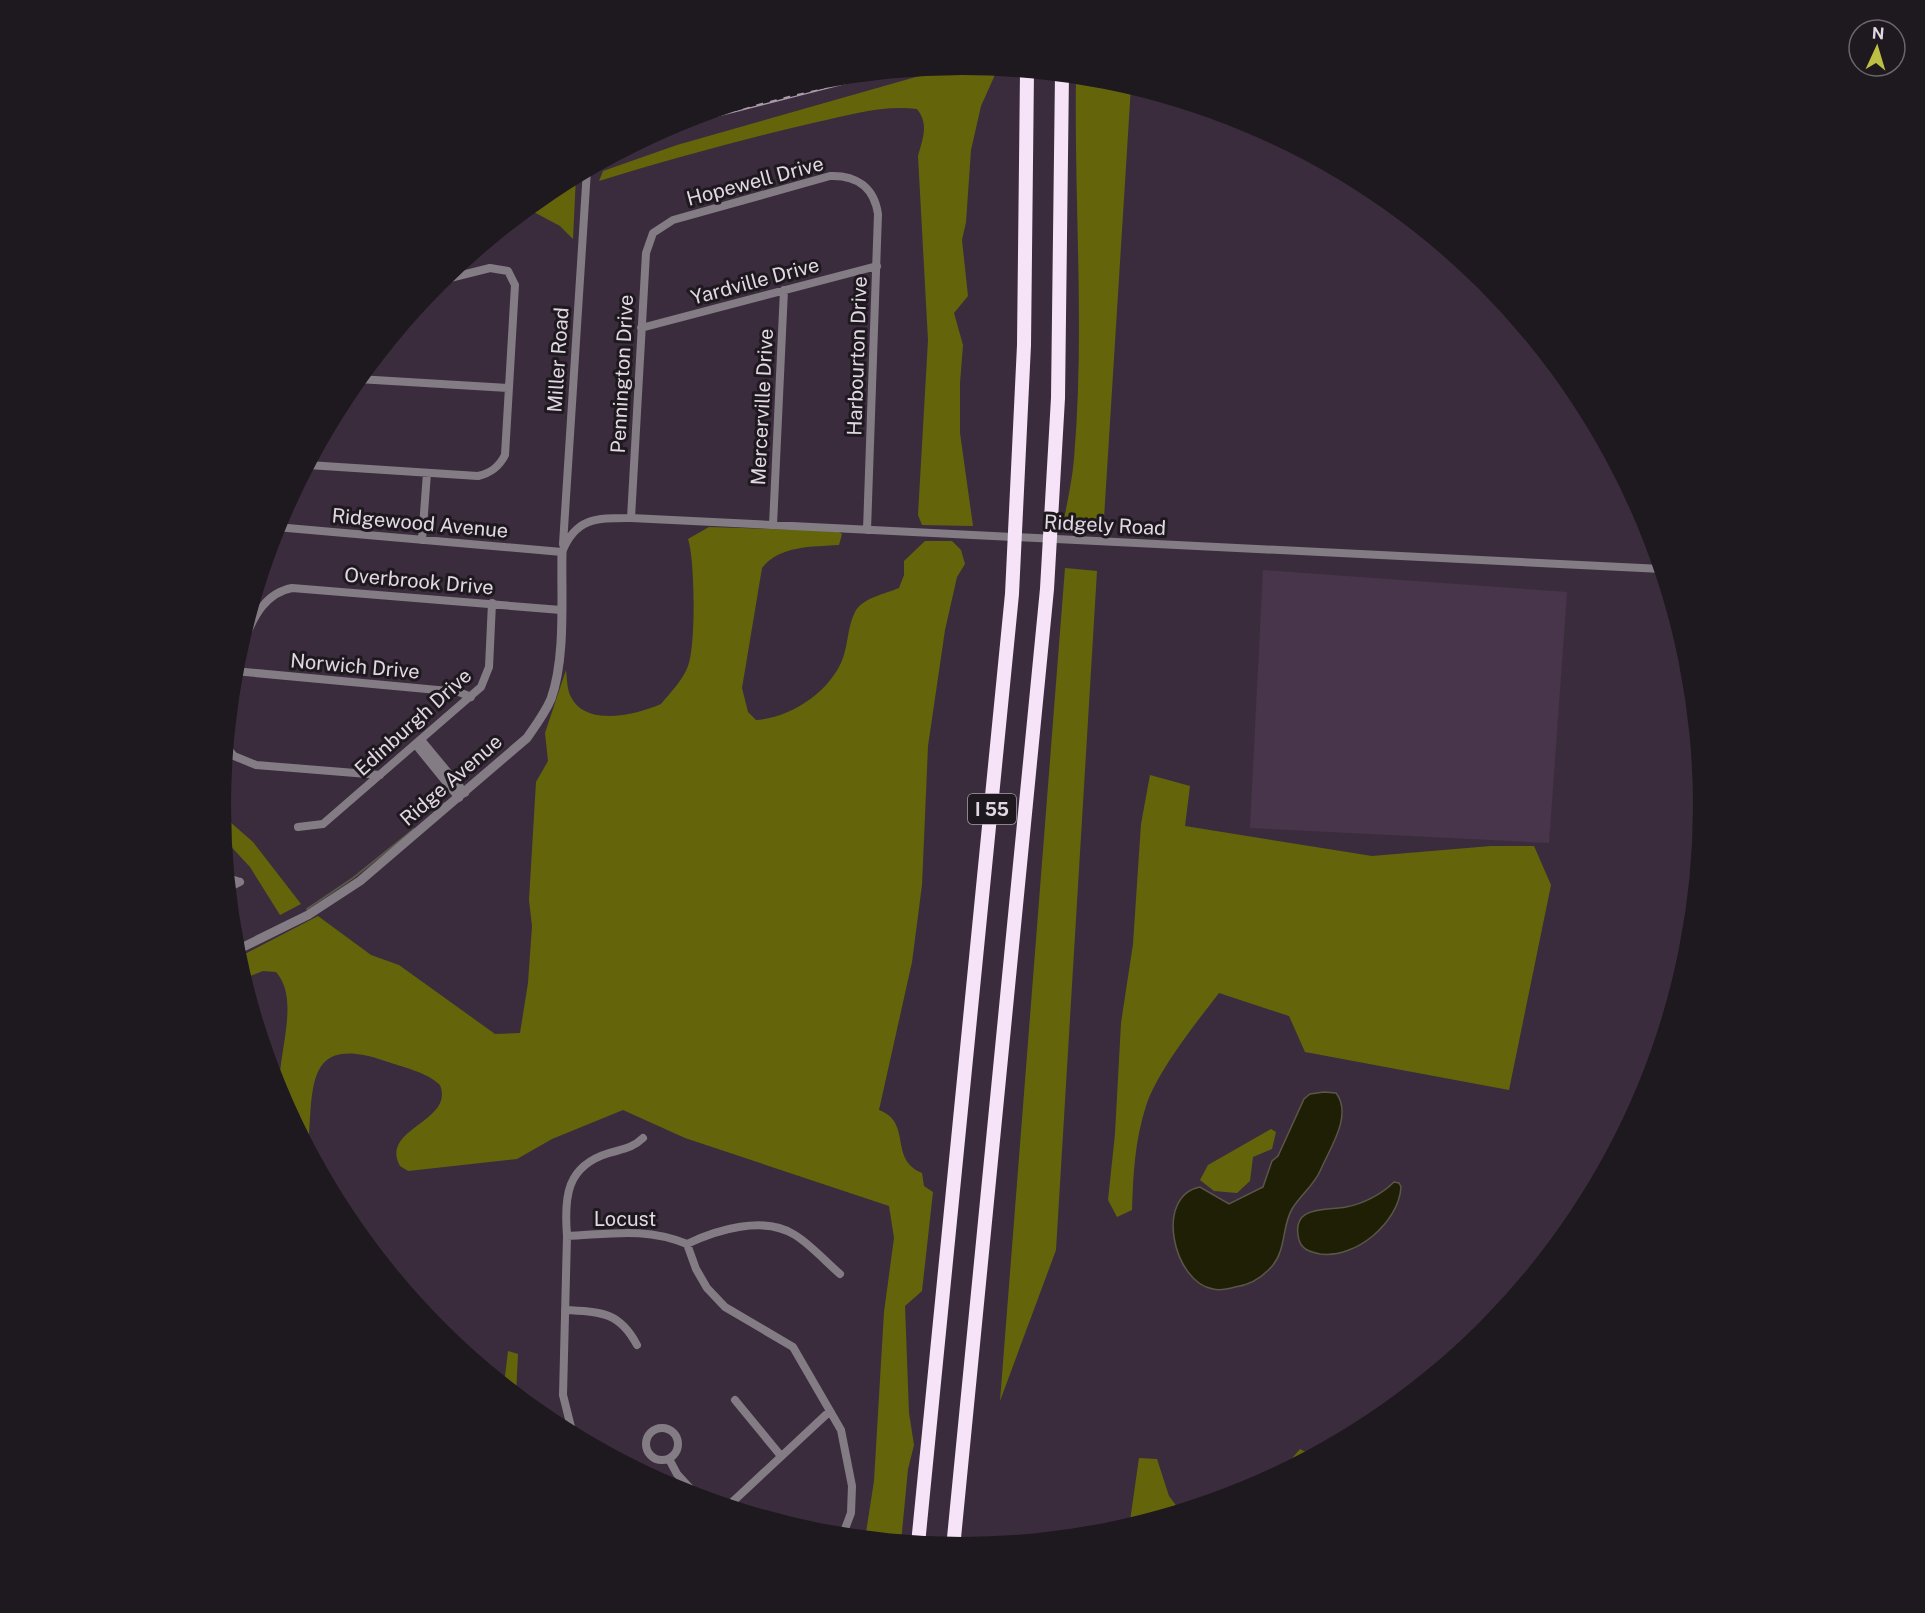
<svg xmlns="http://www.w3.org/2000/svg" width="1925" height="1613" viewBox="0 0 1925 1613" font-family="'Public Sans',sans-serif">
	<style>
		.built { fill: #48354b }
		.forest { fill: #64650b }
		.water { fill: #1f1f06; stroke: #5a5648; stroke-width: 1.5 }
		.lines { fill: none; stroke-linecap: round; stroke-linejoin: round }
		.stream { stroke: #5a5648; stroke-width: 2 }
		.minor { stroke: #847c85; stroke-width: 8 }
		.tertiary { stroke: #847c85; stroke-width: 9 }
		.motorway { stroke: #f6e3f8; stroke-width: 14 }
		.rail-casing { stroke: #a79ba8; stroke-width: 4.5 }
		.rail { stroke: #1e181f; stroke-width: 2; stroke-dasharray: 7; stroke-linecap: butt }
		.labels { text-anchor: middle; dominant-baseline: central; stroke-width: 6; stroke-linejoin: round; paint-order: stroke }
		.shield { fill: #1e181f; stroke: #a79ea8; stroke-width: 1.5 }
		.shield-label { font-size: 18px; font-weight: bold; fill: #e2d8e3 }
		.street-label { font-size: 20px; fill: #e2d8e3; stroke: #1e181f }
	</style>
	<rect width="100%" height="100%" fill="#3b2c3d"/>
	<path class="built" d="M 1263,570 L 1567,592 L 1549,843 L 1250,828 Z"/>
	<path class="forest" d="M 958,65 L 998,68 L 981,106 L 971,150 L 966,222 L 962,240 L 968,296 L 954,313 L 963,345 L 960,383 L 960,433 L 973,526 L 922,525 L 918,515 L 928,340 L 918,156 C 923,138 929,124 917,109 C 883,105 850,115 817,122 C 744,139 671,159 599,181 L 603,171 L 677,145 Z
		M 1076,76 L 1108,79 L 1131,86 L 1103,534 L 1062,531 C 1066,507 1072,483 1074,459 C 1085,331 1074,203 1076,76 Z
		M 576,176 L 573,239 L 560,226 L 530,210 L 523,212 L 551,189 Z
		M 709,527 L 837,531 L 842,534 L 839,545 C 812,547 780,545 762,568 L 742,688 L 748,712 L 756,720 C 791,718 831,691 843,658 C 848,644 848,625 855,612 C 862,598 885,594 899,588 L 904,575 L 904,561 L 925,541 L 952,541 L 961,550 L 965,564 L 957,577 L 945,630 L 928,746 L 922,885 L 912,962 L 879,1110 C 913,1123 888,1159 922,1173 L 924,1186 L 933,1192 L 922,1291 L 905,1306 L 909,1413 L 914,1445 L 908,1469 L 901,1542 L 865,1539 L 874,1481 L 884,1312 L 894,1238 L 889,1206 L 685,1138 L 623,1110 L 552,1139 L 517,1159 L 408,1171 L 400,1166 C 379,1128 455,1122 440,1085 C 427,1072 402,1067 385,1061 C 303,1033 314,1089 308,1149 C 301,1135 282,1109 280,1095 C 275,1059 302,1001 276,972 L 263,971 L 243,979 L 237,958 L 318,916 L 371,955 L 399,965 L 495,1034 L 520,1033 L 528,983 L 532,926 L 529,900 L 536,782 L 548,761 L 545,733 L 566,670 C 567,678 567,690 571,697 C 586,727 636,715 661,704 C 670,693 683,680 688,666 C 696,646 695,559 688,539 Z
		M 1065,568 L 1097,571 L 1056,1250 L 1000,1401 Z
		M 1150,775 L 1190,786 L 1185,826 L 1372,856 L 1491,846 L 1534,846 L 1551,885 L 1509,1090 L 1305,1052 L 1289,1016 L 1219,993 C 1196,1023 1158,1070 1146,1106 C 1135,1140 1133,1174 1132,1210 L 1117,1217 L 1108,1200 L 1115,1134 L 1121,1023 L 1133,944 L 1141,824 Z
		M 221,814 L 253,842 L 301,904 L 280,915 L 250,867 L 224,839 Z
		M 1271,1129 L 1276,1132 L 1272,1149 L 1253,1157 L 1250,1181 L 1237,1193 L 1214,1191 L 1200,1180 L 1208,1165 Z
		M 508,1351 L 518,1354 L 516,1395 L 504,1385 Z
		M 1300,1449 L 1314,1456 L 1283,1472 L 1282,1470 Z
		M 1139,1458 L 1157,1459 L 1169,1496 L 1181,1512 L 1129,1528 Z"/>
	<path class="water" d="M 1324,1092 L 1336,1093 C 1353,1115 1330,1148 1321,1169 C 1314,1186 1301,1194 1292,1209 C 1282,1226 1286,1249 1273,1265 C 1263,1277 1251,1285 1235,1287 C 1228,1289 1220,1291 1213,1289 C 1173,1282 1154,1196 1200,1187 L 1229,1204 L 1263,1187 L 1272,1161 L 1278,1156 L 1304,1099 L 1310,1094 Z
		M 1394,1182 L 1399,1183 L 1401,1187 C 1399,1222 1356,1259 1320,1254 C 1311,1252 1302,1250 1299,1240 C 1290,1205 1325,1211 1346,1207 C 1363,1204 1382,1194 1394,1182 Z"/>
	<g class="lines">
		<path class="stream" d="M 437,809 L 444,803
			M 307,909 L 353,878 L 414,829"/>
		<path class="minor" d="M 641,328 L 877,266
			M 358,379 L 508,388
			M 308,465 L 478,476 C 491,473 499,467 505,455 L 515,285 L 508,271 L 490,268 L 438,281
			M 631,518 L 646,253 L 653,233 L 673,220 L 830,176 C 856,175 874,187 878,214 L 867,530
			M 773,525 L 784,290
			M 276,527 L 562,552
			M 422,540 L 427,473
			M 563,544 L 587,170
			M 562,552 C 576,517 597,518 631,518 L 1662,569
			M 238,652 C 251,626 260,594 292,588 L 561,610
			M 234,671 L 459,692 L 471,697
			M 422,741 L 465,793
			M 416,745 L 459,798
			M 226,747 L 234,756 L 256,765 L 380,775
			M 298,827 L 323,824 L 481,687 L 489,667 L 492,603
			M 228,878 L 240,882
			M 228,888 L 240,882
			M 567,1236 C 611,1234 646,1227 687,1244 C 716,1230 764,1215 795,1235 C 811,1245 825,1261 840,1274
			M 687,1244 L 696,1269 L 707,1288 L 725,1307 L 793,1347 L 841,1430 L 852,1486 L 851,1513 L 842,1537
			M 565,1310 C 600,1312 619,1311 637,1345
			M 735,1400 L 781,1456
			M646 1444a16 16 0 1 1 32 0a16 16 0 1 1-32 0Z
			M 573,1435 L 563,1395 L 567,1236 C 564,1197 566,1166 609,1153 C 622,1149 633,1148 643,1138
			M 669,1459 L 677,1474 L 699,1498
			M 727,1507 L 830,1411"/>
		<path class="tertiary" d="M 235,951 L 308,915 L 360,881 L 527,738 C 536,725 545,713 551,699 C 566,657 561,596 562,552"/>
		<path class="motorway" d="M 918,1544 L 1012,594 L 1024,345 L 1027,71
			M 953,1548 L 1047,589 L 1058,398 L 1062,74"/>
		<defs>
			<path id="rail" d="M 668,127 L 884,72"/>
		</defs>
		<use href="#rail" class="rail-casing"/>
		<use href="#rail" class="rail"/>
	</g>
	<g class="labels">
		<rect class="shield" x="968" y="794" width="48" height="30" rx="4.5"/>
		<g class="shield-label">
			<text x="992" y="809">I 55</text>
		</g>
		<g class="street-label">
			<text transform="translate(755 181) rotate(-15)">Hopewell Drive</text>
			<text transform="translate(755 281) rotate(-15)">Yardville Drive</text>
			<text transform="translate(857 356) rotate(-88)">Harbourton Drive</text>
			<text transform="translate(558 360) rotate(-86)">Miller Road</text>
			<text transform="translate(622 374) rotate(-87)">Pennington Drive</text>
			<text transform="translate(762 407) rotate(-87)">Mercerville Drive</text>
			<text transform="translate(420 523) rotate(5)">Ridgewood Avenue</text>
			<text transform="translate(1105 525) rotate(3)">Ridgely Road</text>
			<text transform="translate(419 581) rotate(5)">Overbrook Drive</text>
			<text transform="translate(355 666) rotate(5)">Norwich Drive</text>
			<text transform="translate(413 722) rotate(-42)">Edinburgh Drive</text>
			<text transform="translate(451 780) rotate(-41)">Ridge Avenue</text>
			<text x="625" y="1219">Locust</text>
		</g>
	</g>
	<path d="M0 0H1925V1613H0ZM231 806a731 731 0 1 1 1462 0a731 731 0 1 1-1462 0Z" fill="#1e181f" fill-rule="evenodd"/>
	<g transform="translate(1877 48) rotate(4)"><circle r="28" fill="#1e181f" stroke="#6c656d" stroke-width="1.5"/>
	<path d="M0-4.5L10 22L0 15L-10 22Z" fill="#bdbf43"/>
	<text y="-9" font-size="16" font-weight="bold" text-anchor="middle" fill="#e2d8e3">N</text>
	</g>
</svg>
